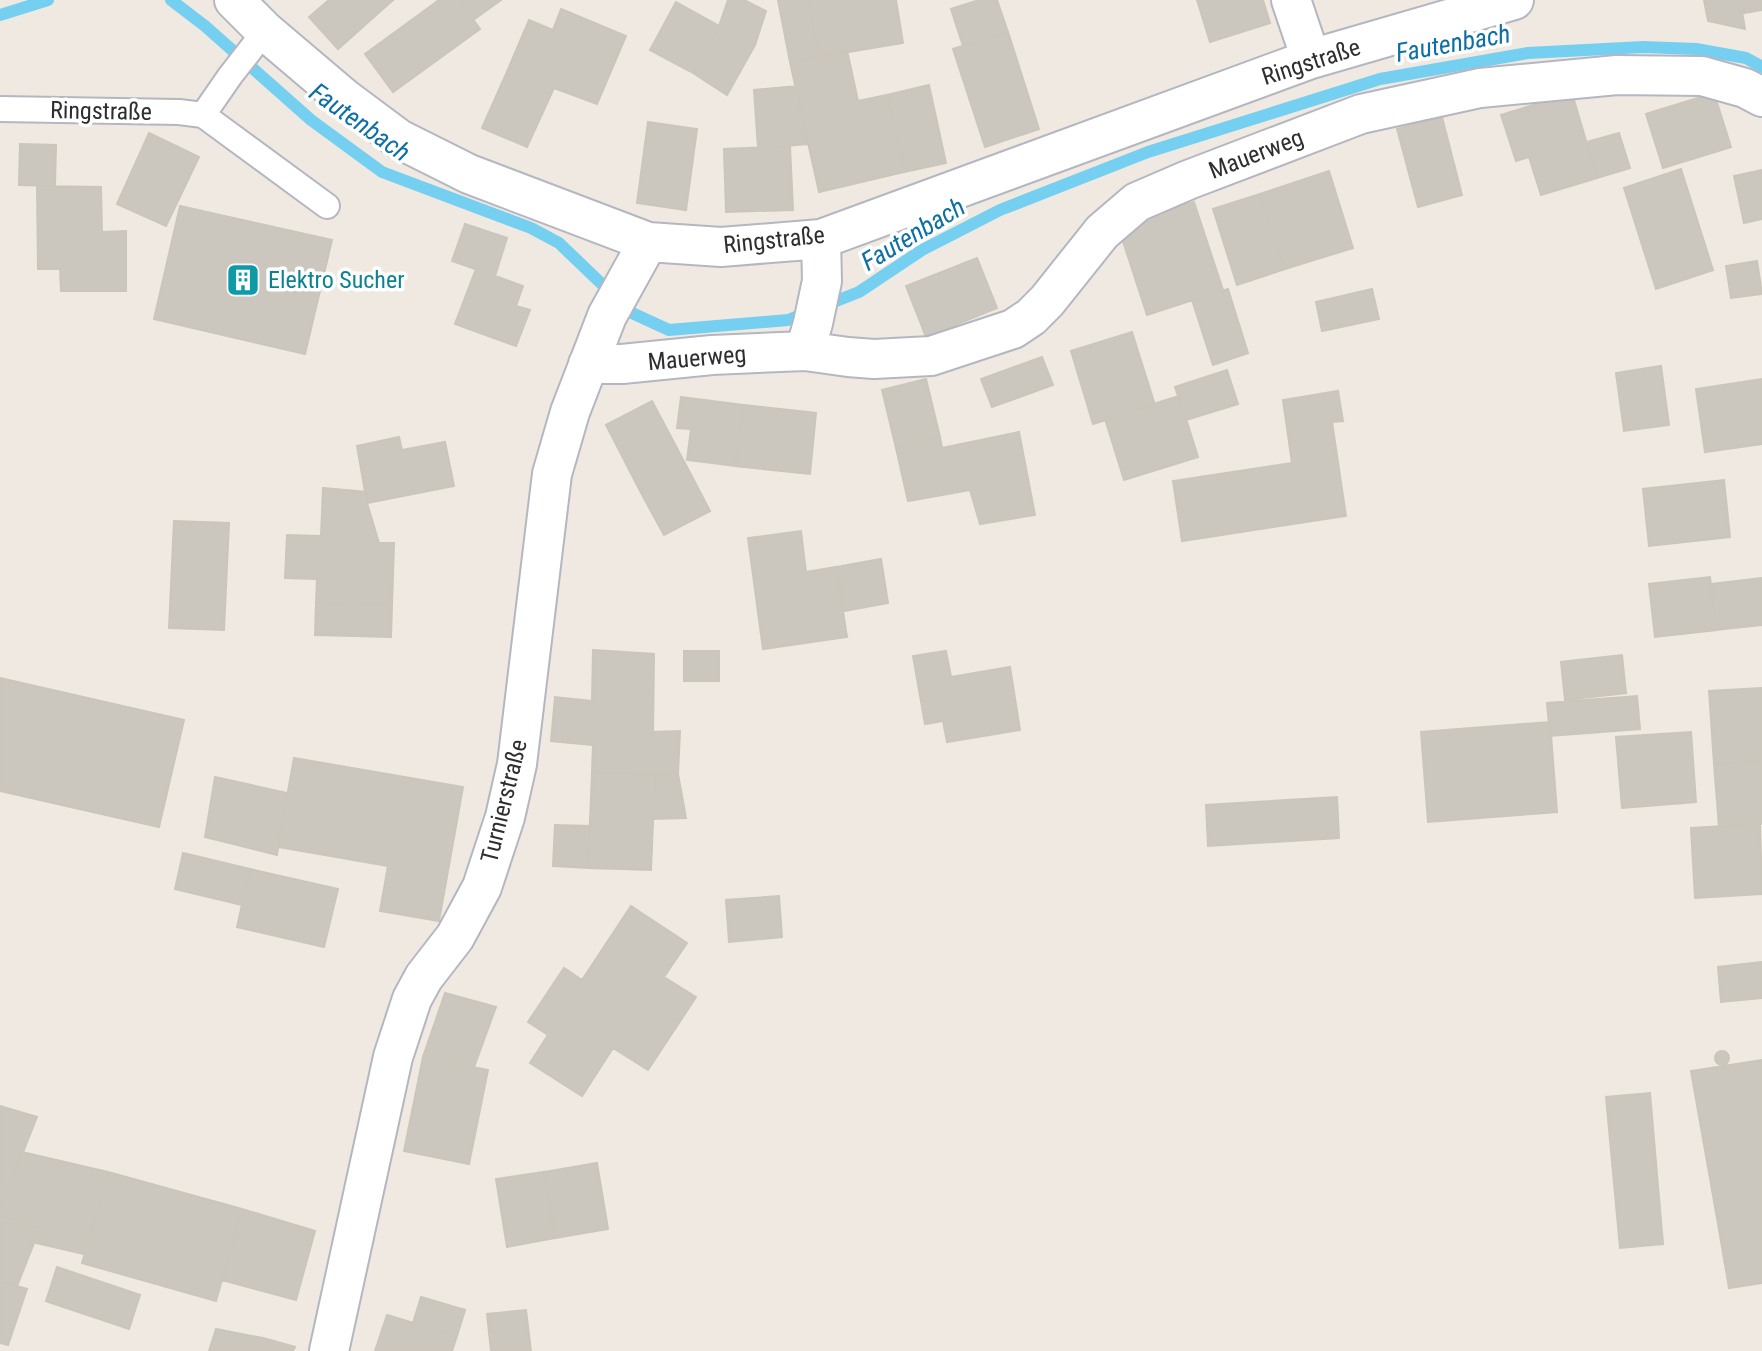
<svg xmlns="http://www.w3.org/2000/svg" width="1762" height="1351" viewBox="0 0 1762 1351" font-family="'Roboto Condensed',sans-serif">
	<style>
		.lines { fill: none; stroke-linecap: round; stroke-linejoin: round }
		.stream { stroke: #75cff0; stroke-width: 12 }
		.building { fill: #cbc7bf; stroke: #cbc5ba; stroke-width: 2 }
		.service-casing { stroke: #b4b7c1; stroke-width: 28 }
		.minor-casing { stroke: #b4b7c1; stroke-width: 42 }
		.service { stroke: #fff; stroke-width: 24 }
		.minor { stroke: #fff; stroke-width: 38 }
		.labels { text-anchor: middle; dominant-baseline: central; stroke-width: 7; stroke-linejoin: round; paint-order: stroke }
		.street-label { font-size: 24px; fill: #2e2e2e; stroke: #fff }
		.culture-label { font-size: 24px; fill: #0d838f; stroke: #fff; text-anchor: start }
		.water-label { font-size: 26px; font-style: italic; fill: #0d6fa3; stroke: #fff }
	</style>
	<rect width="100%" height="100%" fill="#efe9e1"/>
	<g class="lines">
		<path class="stream" d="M 171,0 L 205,26 L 311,120 L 382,172 L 531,228 L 559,243 L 632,313 L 669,330 L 788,320 L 859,292 L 922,250 L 1000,210 L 1148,152 L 1380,79 L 1528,53 L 1643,47 L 1696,49 L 1746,58 L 1762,67
			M 0,15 L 48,0"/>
	</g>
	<path class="building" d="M 329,0 L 393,0 L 338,49 L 309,17 Z
		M 439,0 L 459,0 L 480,29 L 393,92 L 365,54 Z
		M 459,0 L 501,0 L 473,20 Z
		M 728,0 L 744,0 L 766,11 L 755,45 L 727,95 L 693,73 L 719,26 Z
		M 778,0 L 809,0 L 818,57 L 790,62 Z
		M 809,0 L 896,0 L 903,43 L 818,57 Z
		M 979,0 L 997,0 L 1008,32 L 963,46 L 951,9 Z
		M 1197,0 L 1263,0 L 1270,23 L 1210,42 Z
		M 1704,0 L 1740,0 L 1745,29 L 1708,21 Z
		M 1741,0 L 1762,0 L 1762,10 L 1744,13 Z
		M 676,2 L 719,26 L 693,73 L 650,50 Z
		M 561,9 L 626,36 L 597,104 L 554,88 L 509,67 L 529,20 L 553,30 Z
		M 1008,32 L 1039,129 L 985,147 L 953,49 Z
		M 847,50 L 858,101 L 887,95 L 904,172 L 819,192 L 790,62 Z
		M 509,67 L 554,88 L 527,147 L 482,128 Z
		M 929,85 L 946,163 L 904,172 L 887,95 Z
		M 797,86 L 808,144 L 758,148 L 754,90 Z
		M 1572,93 L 1597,178 L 1541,195 L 1529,157 L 1516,161 L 1501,115 Z
		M 1714,93 L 1731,147 L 1663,168 L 1646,114 Z
		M 1442,117 L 1462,195 L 1418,207 L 1397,129 Z
		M 648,122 L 697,129 L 686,210 L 637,203 Z
		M 149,133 L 199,157 L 166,226 L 117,204 Z
		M 1619,133 L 1630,168 L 1597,178 L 1587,142 Z
		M 20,144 L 56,145 L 55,186 L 19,185 Z
		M 790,146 L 793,210 L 726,212 L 724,149 Z
		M 1681,169 L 1713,270 L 1656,289 L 1624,188 Z
		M 1762,170 L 1762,219 L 1744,223 L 1734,176 Z
		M 1329,171 L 1353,248 L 1285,269 L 1260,194 Z
		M 37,186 L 101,187 L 102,232 L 126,231 L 126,291 L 61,291 L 60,269 L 38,269 Z
		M 1260,194 L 1285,269 L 1237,285 L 1213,209 Z
		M 1194,202 L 1223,290 L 1147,315 L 1118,226 Z
		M 180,206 L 332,240 L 305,354 L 154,319 Z
		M 465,224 L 507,238 L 495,276 L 452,261 Z
		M 977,258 L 997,308 L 926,337 L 906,286 Z
		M 1757,261 L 1762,294 L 1731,298 L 1726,266 Z
		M 476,269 L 523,286 L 516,306 L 530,310 L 516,346 L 455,324 Z
		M 1228,289 L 1248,353 L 1213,365 L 1192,300 Z
		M 1372,289 L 1379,319 L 1322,331 L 1316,302 Z
		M 1132,332 L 1155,405 L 1093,424 L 1071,351 Z
		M 1042,357 L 1053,385 L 992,407 L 981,379 Z
		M 1661,366 L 1669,425 L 1624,431 L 1616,373 Z
		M 1227,370 L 1238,404 L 1186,420 L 1175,387 Z
		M 926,379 L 940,437 L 896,448 L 882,390 Z
		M 1762,379 L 1762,444 L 1705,452 L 1696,389 Z
		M 1338,391 L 1343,421 L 1332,422 L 1346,516 L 1182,541 L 1173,481 L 1292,463 L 1283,400 Z
		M 1179,396 L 1198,457 L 1124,480 L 1105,419 Z
		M 681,397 L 744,405 L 735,466 L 687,460 L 691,429 L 677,428 Z
		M 652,401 L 687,467 L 640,491 L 606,425 Z
		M 744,405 L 816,413 L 810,474 L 735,466 Z
		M 1019,432 L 1035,515 L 980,524 L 970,490 L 908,501 L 896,448 L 940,437 L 942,448 Z
		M 399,437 L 402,450 L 445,442 L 454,486 L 367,503 L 357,446 Z
		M 687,467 L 710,511 L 664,535 L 640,491 Z
		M 1724,480 L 1730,537 L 1649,546 L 1643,489 Z
		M 323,488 L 367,492 L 367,503 L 379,543 L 394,543 L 392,605 L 316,603 L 317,579 L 285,578 L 287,535 L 321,536 Z
		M 174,521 L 229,523 L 224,630 L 169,628 Z
		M 801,531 L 806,572 L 836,567 L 847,637 L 763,649 L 748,538 Z
		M 881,559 L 888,603 L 844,611 L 836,567 Z
		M 1710,577 L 1716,630 L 1655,637 L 1649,584 Z
		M 1762,578 L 1762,625 L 1716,630 L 1712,584 Z
		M 316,603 L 392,605 L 391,637 L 315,635 Z
		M 593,650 L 654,654 L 653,732 L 680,731 L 678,774 L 592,773 L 593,745 L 551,741 L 555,697 L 592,701 Z
		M 684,651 L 719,651 L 719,681 L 684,681 Z
		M 946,651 L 951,677 L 1010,667 L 1020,730 L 947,742 L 943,721 L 925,724 L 913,656 Z
		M 1622,655 L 1626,693 L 1565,700 L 1561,662 Z
		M 0,678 L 184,720 L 159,827 L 0,791 Z
		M 1762,688 L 1762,761 L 1714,764 L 1709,691 Z
		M 1637,696 L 1640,729 L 1550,736 L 1547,703 Z
		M 1550,722 L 1557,812 L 1428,822 L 1421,732 Z
		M 1691,732 L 1696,802 L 1622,808 L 1616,737 Z
		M 294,758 L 463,787 L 439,921 L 380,911 L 388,866 L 278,847 Z
		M 1762,760 L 1762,824 L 1719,827 L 1714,764 Z
		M 592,773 L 655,775 L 651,870 L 588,868 Z
		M 678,774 L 686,818 L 653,819 L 655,775 Z
		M 215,777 L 287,793 L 277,855 L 205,837 Z
		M 1337,797 L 1339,838 L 1208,846 L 1206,805 Z
		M 1760,824 L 1762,894 L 1695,898 L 1691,828 Z
		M 555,825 L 591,826 L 588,868 L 553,866 Z
		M 183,853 L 250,869 L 242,905 L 175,889 Z
		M 250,869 L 338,889 L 324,947 L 237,927 Z
		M 779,896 L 782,937 L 729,942 L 726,900 Z
		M 631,906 L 687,943 L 664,977 L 696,997 L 648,1070 L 613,1048 L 582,1096 L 530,1063 L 548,1035 L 528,1022 L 564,968 L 582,980 Z
		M 1762,962 L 1762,998 L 1721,1002 L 1718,967 Z
		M 445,993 L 496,1007 L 474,1067 L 423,1057 Z
		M1715 1058a7 7 0 1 1 14 0a7 7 0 1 1-14 0Z
		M 423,1057 L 488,1070 L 469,1164 L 404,1151 Z
		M 1762,1060 L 1762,1210 L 1717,1218 L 1691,1071 Z
		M 1650,1093 L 1663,1244 L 1620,1248 L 1606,1097 Z
		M 0,1106 L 37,1117 L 0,1210 Z
		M 22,1152 L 108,1172 L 84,1254 L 32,1242 L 40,1228 L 0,1215 L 0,1210 Z
		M 597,1163 L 608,1229 L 555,1238 L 544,1172 Z
		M 108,1172 L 242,1209 L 216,1301 L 82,1263 Z
		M 544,1172 L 555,1238 L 507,1247 L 496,1179 Z
		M 242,1209 L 315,1231 L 296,1300 L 222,1280 Z
		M 1762,1210 L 1762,1283 L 1729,1288 L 1717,1218 Z
		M 0,1215 L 40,1228 L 17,1286 L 0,1281 Z
		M 57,1267 L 140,1295 L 129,1329 L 46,1301 Z
		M 0,1281 L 27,1289 L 8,1345 L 0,1343 Z
		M 421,1297 L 465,1310 L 457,1336 L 413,1323 Z
		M 526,1310 L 531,1351 L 491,1351 L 487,1314 Z
		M 387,1315 L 457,1336 L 452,1351 L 375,1351 Z
		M 216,1329 L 263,1338 L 295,1347 L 293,1351 L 209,1351 Z"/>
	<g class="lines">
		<defs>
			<path id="service" d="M 0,109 L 179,112 L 203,115 L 327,206
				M 203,115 L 230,76 L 265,31"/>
			<path id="minor" d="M 234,0 L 265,31 L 344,98 L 399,139 L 469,174 L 648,242 L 721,247 L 821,239 L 1311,59 L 1514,0
				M 1291,0 L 1311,59
				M 821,239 L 822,281 L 813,323 L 805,351 L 848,357 L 874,359 L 931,356 L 1013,329 L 1031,317 L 1047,301 L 1102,232 L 1137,202 L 1188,180 L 1361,114 L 1480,88 L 1617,75 L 1702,76 L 1745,88 L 1762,97
				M 588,364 L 622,364 L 712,355 L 805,351
				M 329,1351 L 393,1057 L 412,999 L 424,977 L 455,937 L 482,887 L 505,817 L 517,764 L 552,474 L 570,412 L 607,316 L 648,242"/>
		</defs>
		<use href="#service" class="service-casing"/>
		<use href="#minor" class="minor-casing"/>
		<use href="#service" class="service"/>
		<use href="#minor" class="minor"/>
	</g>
	<defs>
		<symbol id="building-square" viewBox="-11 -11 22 22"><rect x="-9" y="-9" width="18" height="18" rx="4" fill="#0f9aa8" stroke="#fff"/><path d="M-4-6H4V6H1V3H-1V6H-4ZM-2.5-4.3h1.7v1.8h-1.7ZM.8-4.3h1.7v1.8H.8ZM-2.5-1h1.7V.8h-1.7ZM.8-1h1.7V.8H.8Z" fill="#fff"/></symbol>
	</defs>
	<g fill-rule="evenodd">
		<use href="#building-square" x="224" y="261" width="38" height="38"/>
	</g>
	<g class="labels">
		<g class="street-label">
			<text transform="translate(1311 62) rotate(-18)">Ringstraße</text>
			<text transform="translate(101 111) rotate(1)">Ringstraße</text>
			<text transform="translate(1256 154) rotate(-21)">Mauerweg</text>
			<text transform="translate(774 240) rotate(-6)">Ringstraße</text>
			<text transform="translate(697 358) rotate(-5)">Mauerweg</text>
			<text transform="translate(504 801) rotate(-76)">Turnierstraße</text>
		</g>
		<g class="culture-label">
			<text x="268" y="280">Elektro Sucher</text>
		</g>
		<g class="water-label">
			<text transform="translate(1453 43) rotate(-10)">Fautenbach</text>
			<text transform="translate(360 122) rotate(35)">Fautenbach</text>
			<text transform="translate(913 234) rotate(-31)">Fautenbach</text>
		</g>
	</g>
</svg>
